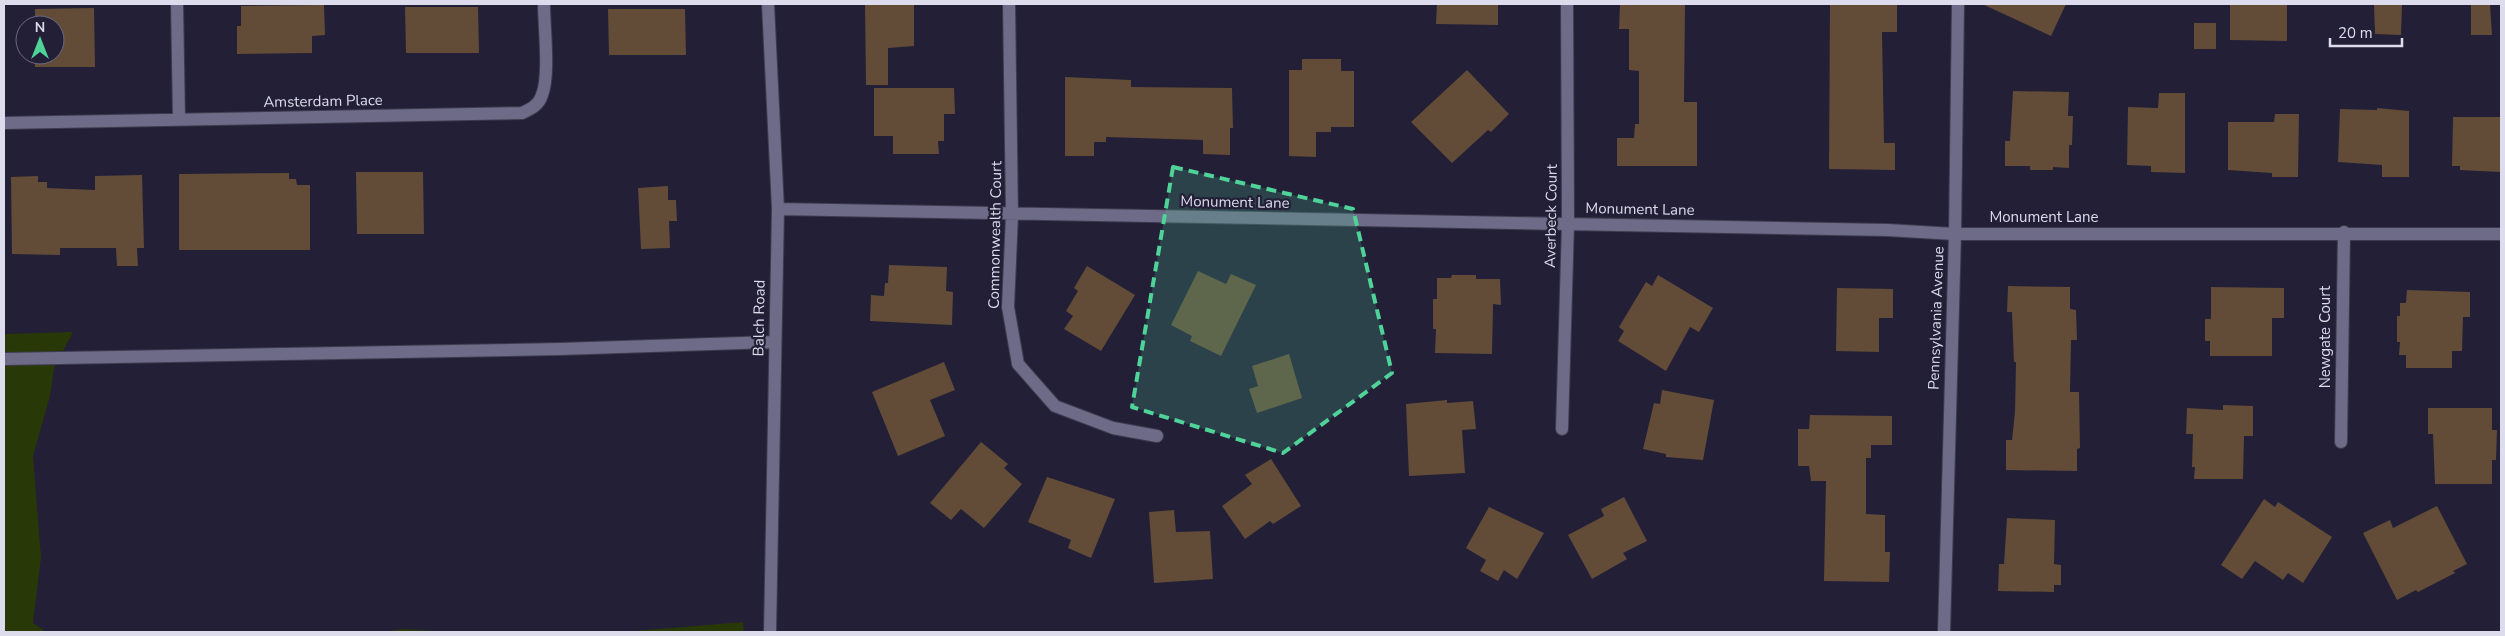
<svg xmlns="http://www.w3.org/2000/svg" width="2505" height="636" viewBox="0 0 2505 636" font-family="'Nunito Sans',sans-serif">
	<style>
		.green { fill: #283907 }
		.building { fill: #624c37 }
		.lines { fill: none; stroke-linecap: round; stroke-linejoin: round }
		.minor-casing { stroke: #3e3b4f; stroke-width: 14 }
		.minor { stroke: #6d6b87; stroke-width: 12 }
		.marked { fill: #4fd399; fill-opacity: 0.2; stroke: #4fd399; stroke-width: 4; stroke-dasharray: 10 6; stroke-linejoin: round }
		.labels { text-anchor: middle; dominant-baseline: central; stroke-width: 4.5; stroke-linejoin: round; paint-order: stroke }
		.street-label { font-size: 15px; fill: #dddcec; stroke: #221f37 }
	</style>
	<rect width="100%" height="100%" fill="#221f37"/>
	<path class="green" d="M 73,332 L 54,368 L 50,396 L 33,456 L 41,557 L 33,623 L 46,632 L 4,632 L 4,334 Z
		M 743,622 L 744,632 L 622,632 Z
		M 404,629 L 450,632 L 382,632 Z"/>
	<path class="building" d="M 865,4 L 914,4 L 914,46 L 888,48 L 888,85 L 866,85 Z
		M 1437,4 L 1498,4 L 1498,25 L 1436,24 Z
		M 1620,4 L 1685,4 L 1684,102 L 1697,102 L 1697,166 L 1617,166 L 1617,138 L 1634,138 L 1635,124 L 1639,124 L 1639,71 L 1629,70 L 1629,29 L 1619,29 Z
		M 1830,4 L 1897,4 L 1897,32 L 1882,32 L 1884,143 L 1895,143 L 1895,170 L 1829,169 Z
		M 1982,4 L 2066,4 L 2051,36 Z
		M 2230,4 L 2287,4 L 2287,41 L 2230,40 Z
		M 2374,4 L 2402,4 L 2401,35 L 2375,34 Z
		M 2471,4 L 2490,4 L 2492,35 L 2471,35 Z
		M 324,5 L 325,35 L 312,36 L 312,53 L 237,54 L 237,26 L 241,26 L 241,6 Z
		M 405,7 L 478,7 L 479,53 L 406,53 Z
		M 94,8 L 95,67 L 35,67 L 35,55 L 55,55 L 55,25 L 35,25 L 35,9 Z
		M 608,9 L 685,9 L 686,55 L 609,55 Z
		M 2194,23 L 2216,23 L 2216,49 L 2194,49 Z
		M 1302,59 L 1341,59 L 1341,71 L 1354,71 L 1354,127 L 1331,127 L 1331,132 L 1316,132 L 1316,157 L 1289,156 L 1289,70 L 1302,70 Z
		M 1467,70 L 1509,114 L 1491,132 L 1488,130 L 1452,163 L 1411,122 Z
		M 1065,77 L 1131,80 L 1131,87 L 1232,88 L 1233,128 L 1230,128 L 1230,155 L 1203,154 L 1203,140 L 1106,137 L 1106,142 L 1094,142 L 1094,156 L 1065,156 Z
		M 874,88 L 954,88 L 955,114 L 944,114 L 944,141 L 938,141 L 939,154 L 893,154 L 893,136 L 874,136 Z
		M 2013,91 L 2069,92 L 2068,116 L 2073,116 L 2072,145 L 2069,145 L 2069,168 L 2053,167 L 2053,170 L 2030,170 L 2030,166 L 2005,166 L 2005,141 L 2010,141 Z
		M 2159,93 L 2185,93 L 2185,173 L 2151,172 L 2151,166 L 2127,165 L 2128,107 L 2158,108 Z
		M 2377,108 L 2409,111 L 2409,177 L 2382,177 L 2382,165 L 2338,162 L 2340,109 L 2377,110 Z
		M 2275,114 L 2299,114 L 2298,177 L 2272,177 L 2272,173 L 2228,170 L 2228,122 L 2274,122 Z
		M 2453,117 L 2501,117 L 2501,172 L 2460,170 L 2460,166 L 2452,166 Z
		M 356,172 L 423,172 L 424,234 L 357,234 Z
		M 289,173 L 289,179 L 296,179 L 297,185 L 310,185 L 310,250 L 179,250 L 179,174 Z
		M 142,175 L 144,248 L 137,248 L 138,266 L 117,266 L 116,248 L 60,248 L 60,255 L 12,254 L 11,177 L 38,176 L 38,182 L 47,182 L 47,188 L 95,190 L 95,176 Z
		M 668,186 L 668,200 L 676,200 L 677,221 L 669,221 L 670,248 L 641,249 L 638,188 Z
		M 889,265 L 947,267 L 946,291 L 953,292 L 952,325 L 870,321 L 871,295 L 884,296 L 885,283 L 888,283 Z
		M 1087,266 L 1135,295 L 1101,351 L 1064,329 L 1073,316 L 1066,311 L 1078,291 L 1074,288 Z
		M 1198,271 L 1226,284 L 1231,274 L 1256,285 L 1221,356 L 1190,341 L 1192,336 L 1171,325 Z
		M 1452,275 L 1476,275 L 1476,279 L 1500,279 L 1501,305 L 1493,304 L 1492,354 L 1435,353 L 1436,329 L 1433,329 L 1433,299 L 1437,299 L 1437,278 L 1451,278 Z
		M 1658,275 L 1713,308 L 1699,332 L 1690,327 L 1666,371 L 1618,341 L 1624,331 L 1619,327 L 1646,282 L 1652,286 Z
		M 2008,286 L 2070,287 L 2070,309 L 2076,310 L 2077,340 L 2071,340 L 2070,392 L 2079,392 L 2080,448 L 2077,449 L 2077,471 L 2006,470 L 2006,440 L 2012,440 L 2015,412 L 2016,362 L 2014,362 L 2012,312 L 2007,312 Z
		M 2211,287 L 2284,288 L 2284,318 L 2272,318 L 2272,356 L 2210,356 L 2210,341 L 2205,341 L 2205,319 L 2211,319 Z
		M 1837,288 L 1893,289 L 1893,318 L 1879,318 L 1879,352 L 1836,351 Z
		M 2407,290 L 2470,292 L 2470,317 L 2463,317 L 2462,351 L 2452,351 L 2452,368 L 2406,368 L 2406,355 L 2399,355 L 2400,342 L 2397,342 L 2397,316 L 2400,316 L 2400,303 L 2406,303 Z
		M 1289,354 L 1302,398 L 1257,413 L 1249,389 L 1258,386 L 1252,366 Z
		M 944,362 L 955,390 L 930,400 L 945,436 L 898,456 L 872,392 Z
		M 1662,390 L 1714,400 L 1703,460 L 1666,457 L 1666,454 L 1643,449 L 1654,403 L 1660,404 Z
		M 1447,400 L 1447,403 L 1473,401 L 1476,429 L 1462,430 L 1465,473 L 1409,476 L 1406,404 Z
		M 2223,405 L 2253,406 L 2253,436 L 2244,436 L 2243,479 L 2194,479 L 2195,467 L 2192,467 L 2193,434 L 2186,434 L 2187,408 L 2223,410 Z
		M 2428,408 L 2492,408 L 2492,430 L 2497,430 L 2496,460 L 2492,460 L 2492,484 L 2435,484 L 2433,434 L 2428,434 Z
		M 1810,415 L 1892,416 L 1892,445 L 1871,445 L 1871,458 L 1866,458 L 1866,514 L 1885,515 L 1885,552 L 1890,552 L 1889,582 L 1824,581 L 1826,481 L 1811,481 L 1809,466 L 1798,466 L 1798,429 L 1809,429 Z
		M 981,442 L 1008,464 L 1004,468 L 1022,484 L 984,528 L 961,509 L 951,520 L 930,503 Z
		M 1271,459 L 1301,506 L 1273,524 L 1270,521 L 1245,539 L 1222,506 L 1252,484 L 1245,475 Z
		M 1047,477 L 1115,499 L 1091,558 L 1068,548 L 1071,540 L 1028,522 Z
		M 1624,497 L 1647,541 L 1623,553 L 1627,559 L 1592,579 L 1568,535 L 1604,516 L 1601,509 Z
		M 2264,499 L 2275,507 L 2278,502 L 2332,537 L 2303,583 L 2288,573 L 2283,580 L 2255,561 L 2242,579 L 2221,565 Z
		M 2437,506 L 2467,564 L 2453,571 L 2455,573 L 2418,592 L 2416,590 L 2397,600 L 2363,533 L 2390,520 L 2393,528 Z
		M 1489,507 L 1544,533 L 1517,579 L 1504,570 L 1498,581 L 1480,571 L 1486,560 L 1466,548 Z
		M 1174,510 L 1176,532 L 1210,531 L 1213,579 L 1154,583 L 1149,512 Z
		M 2007,518 L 2055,520 L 2054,564 L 2061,565 L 2061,585 L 2054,585 L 2054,592 L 1998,591 L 1999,564 L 2004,564 Z"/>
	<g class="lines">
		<defs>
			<path id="minor" d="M 177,4 L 179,119
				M 768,4 L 778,209 L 770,632
				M 1009,4 L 1012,215 L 1008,307 L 1018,364 L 1055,406 L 1113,428 L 1157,436
				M 4,123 L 522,113 C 531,109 539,105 542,95 C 550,74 544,28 544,4
				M 778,209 L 1887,230 L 1955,234 L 2501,234
				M 4,359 L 560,349 L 775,342
				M 1562,429 L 1568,223 L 1567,4
				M 2341,442 L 2344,232
				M 1944,632 L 1955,234 L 1958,4"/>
		</defs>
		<use href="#minor" class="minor-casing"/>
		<use href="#minor" class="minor"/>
	</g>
	<path class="marked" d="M 1173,167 L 1353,209 L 1392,373 L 1283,453 L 1132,407 Z"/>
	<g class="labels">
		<g class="street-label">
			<text transform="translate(323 101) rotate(-1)">Amsterdam Place</text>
			<text transform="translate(1235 202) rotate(1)">Monument Lane</text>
			<text transform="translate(1640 209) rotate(1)">Monument Lane</text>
			<text transform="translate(1551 216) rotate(-89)">Averbeck Court</text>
			<text x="2044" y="217">Monument Lane</text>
			<text transform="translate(995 235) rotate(-89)">Commonwealth Court</text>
			<text transform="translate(759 318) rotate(-89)">Balch Road</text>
			<text transform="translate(1936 318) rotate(-88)">Pennsylvania Avenue</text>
			<text transform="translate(2325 337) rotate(-90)">Newgate Court</text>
		</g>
	</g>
	<rect width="2505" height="636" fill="none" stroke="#dddcec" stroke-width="10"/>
	<g transform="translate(40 40)"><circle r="24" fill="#221f37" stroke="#6d6b7f"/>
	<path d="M0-4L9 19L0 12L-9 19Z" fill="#4fd399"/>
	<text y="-8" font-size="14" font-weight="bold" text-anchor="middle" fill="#dddcec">N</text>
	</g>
	<path d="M2330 38v8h72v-8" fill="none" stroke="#dddcec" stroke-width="2.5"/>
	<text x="2338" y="38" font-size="15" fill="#dddcec" stroke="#221f37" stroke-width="4" paint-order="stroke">20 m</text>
</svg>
